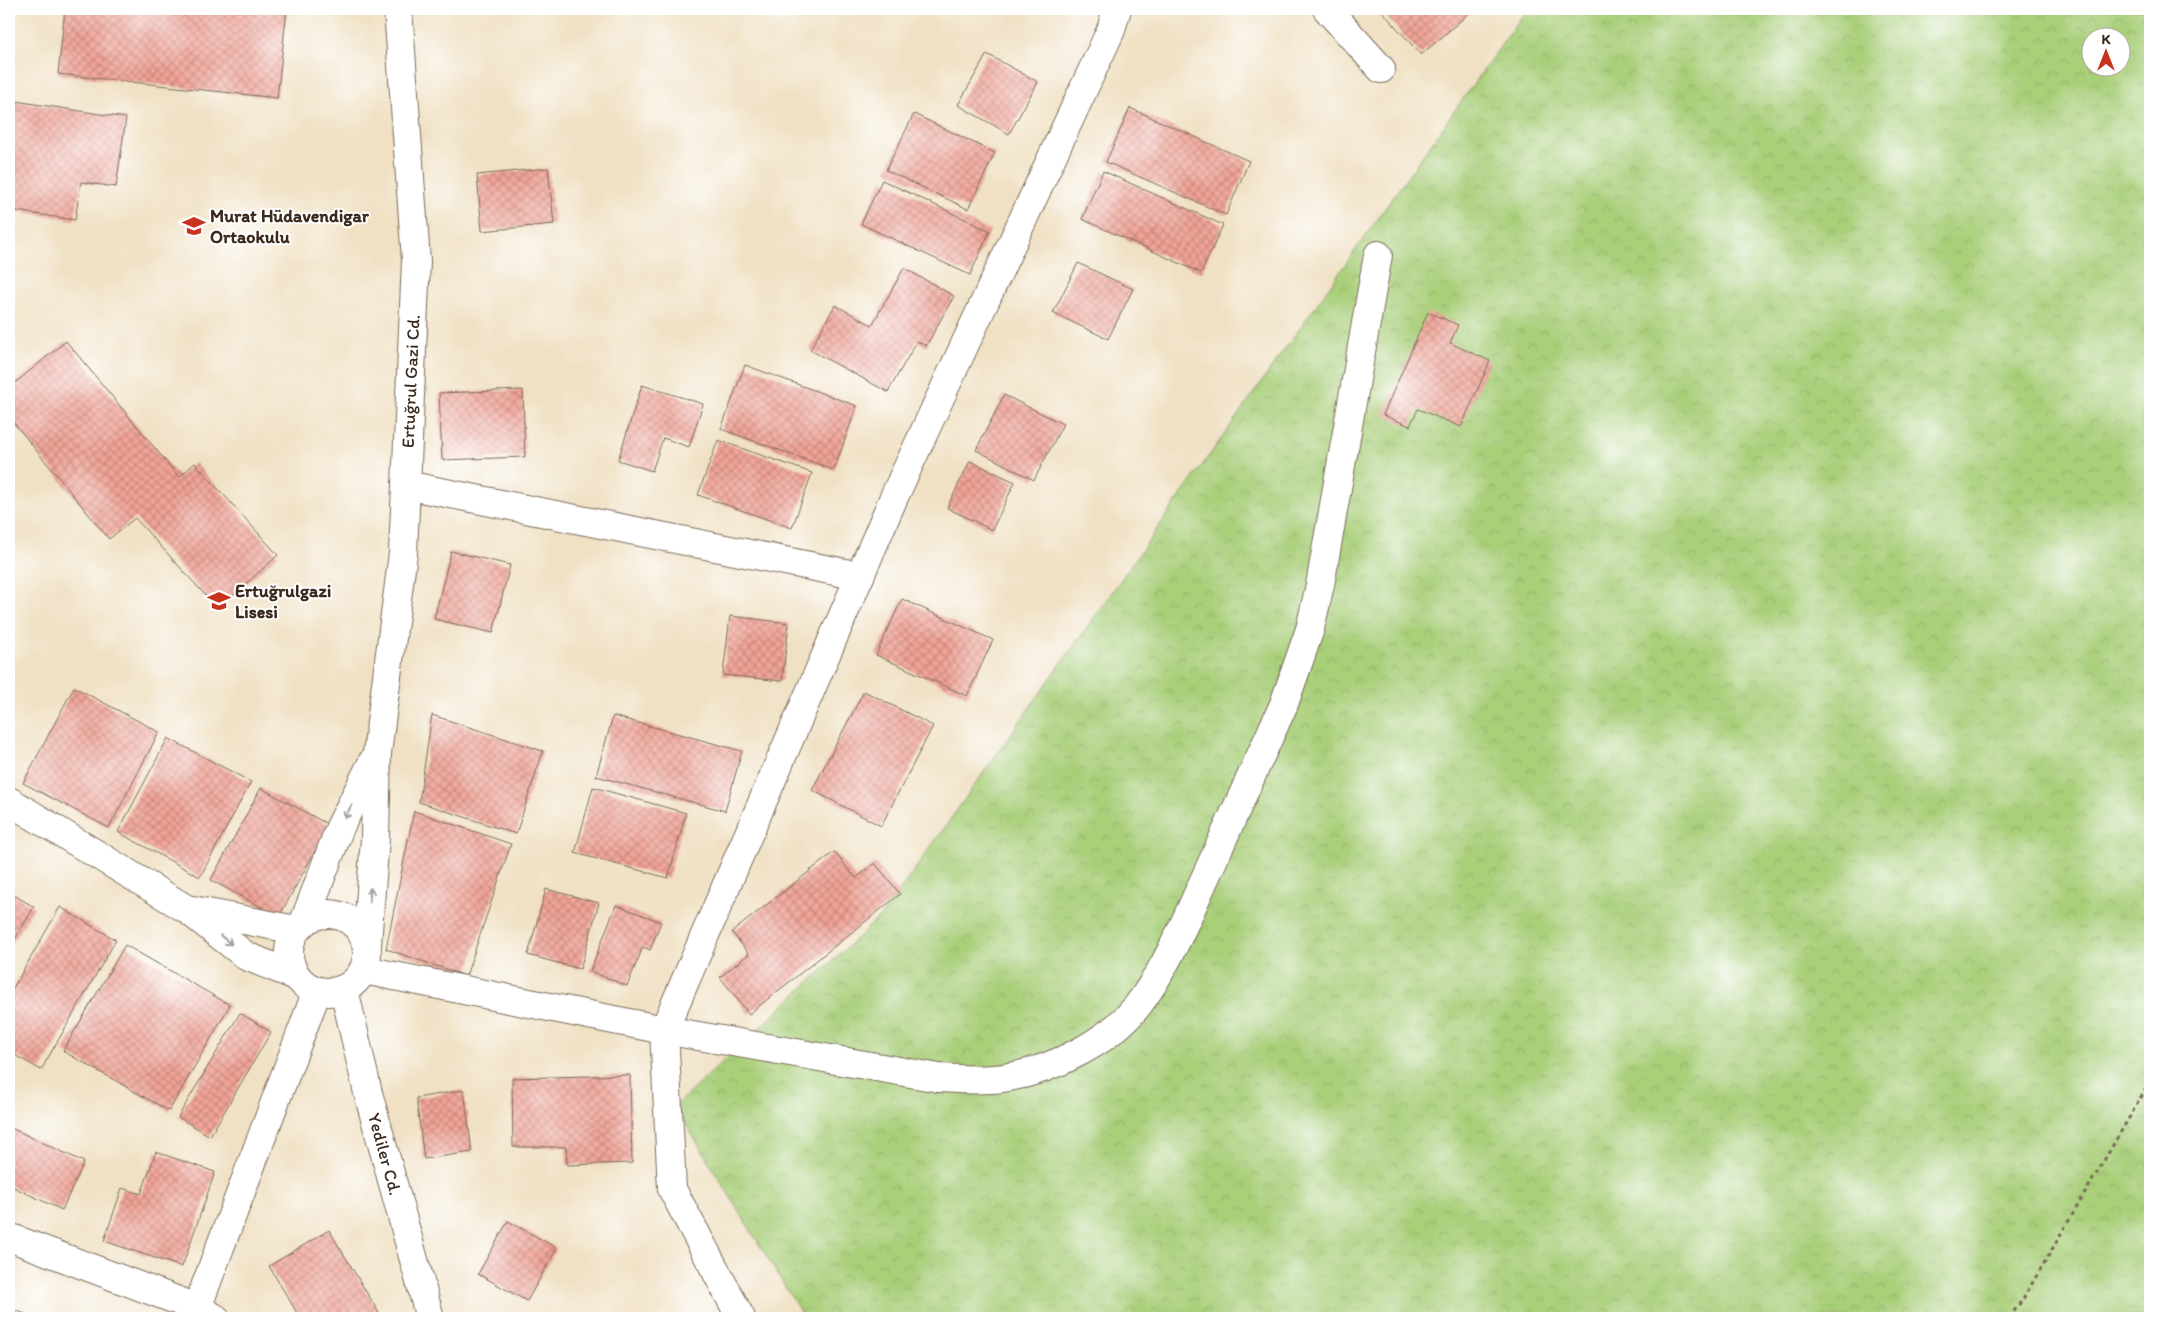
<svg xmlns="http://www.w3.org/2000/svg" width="2159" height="1327" viewBox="0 0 2159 1327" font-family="Itim,sans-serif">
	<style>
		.park { fill: url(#park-crowns); stroke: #727c4c; fill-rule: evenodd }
		.building { fill: url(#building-cross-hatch) }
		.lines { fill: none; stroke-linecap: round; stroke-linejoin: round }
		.minor-casing { stroke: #7a6a58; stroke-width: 30 }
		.path { stroke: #7a6a58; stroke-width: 3; stroke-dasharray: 4 4; stroke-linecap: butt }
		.minor { stroke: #fff; stroke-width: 28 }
		.oneway { stroke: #a79f9a }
		.labels { text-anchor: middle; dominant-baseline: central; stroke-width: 4; stroke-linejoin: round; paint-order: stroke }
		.poi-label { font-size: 18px; font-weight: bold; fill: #3b2a1e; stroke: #fff; text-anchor: start }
		.street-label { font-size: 18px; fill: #3b2a1e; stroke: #fff }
	</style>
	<defs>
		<pattern id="park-crowns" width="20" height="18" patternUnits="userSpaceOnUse" patternTransform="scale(1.25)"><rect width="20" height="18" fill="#a9cf79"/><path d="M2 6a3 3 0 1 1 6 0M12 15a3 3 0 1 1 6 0" fill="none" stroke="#92b268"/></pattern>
		<pattern id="building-cross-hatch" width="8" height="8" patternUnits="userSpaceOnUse" patternTransform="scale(1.25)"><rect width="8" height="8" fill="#f2a498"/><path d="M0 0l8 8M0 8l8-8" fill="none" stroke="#c5867b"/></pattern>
	</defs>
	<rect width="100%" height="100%" fill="#fff"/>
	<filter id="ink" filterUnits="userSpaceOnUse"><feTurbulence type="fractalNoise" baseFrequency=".02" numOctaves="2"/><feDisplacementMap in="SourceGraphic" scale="10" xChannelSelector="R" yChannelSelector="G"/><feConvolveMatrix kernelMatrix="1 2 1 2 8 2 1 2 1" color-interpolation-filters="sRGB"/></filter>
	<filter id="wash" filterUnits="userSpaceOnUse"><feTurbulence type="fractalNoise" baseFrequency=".0096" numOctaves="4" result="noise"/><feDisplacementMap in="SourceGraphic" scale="20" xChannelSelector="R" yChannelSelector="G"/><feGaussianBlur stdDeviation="1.12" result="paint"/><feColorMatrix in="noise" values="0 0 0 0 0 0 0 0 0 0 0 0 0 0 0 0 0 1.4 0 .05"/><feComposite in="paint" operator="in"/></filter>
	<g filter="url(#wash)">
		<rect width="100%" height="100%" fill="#f0e1c4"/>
		<path class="park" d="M 1527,9 L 2150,9 L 2150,1318 L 804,1318 L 675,1106 L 883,914 ZM 2092,38 L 2122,38 L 2122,68 L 2092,68 Z"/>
		<g id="blocks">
			<path class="building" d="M 65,9 L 287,9 L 277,98 L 58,74 Z
				M 1380,9 L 1474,9 L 1421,55 Z
				M 987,54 L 1038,82 L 1009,134 L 958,105 Z
				M 9,100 L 126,118 L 116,187 L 81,182 L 75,220 L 9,210 Z
				M 1130,108 L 1249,161 L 1226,215 L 1106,162 Z
				M 914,114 L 995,153 L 968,209 L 886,170 Z
				M 548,168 L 554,224 L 482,231 L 477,175 Z
				M 1103,171 L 1223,225 L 1201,273 L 1082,219 Z
				M 882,180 L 990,231 L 970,275 L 861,224 Z
				M 1078,263 L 1133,289 L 1108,339 L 1053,313 Z
				M 904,268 L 954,296 L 926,346 L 917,341 L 888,392 L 810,350 L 835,305 L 872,325 Z
				M 1428,312 L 1458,325 L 1450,343 L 1490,361 L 1461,427 L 1418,409 L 1410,426 L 1383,415 Z
				M 66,341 L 179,477 L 195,463 L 278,555 L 218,609 L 135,518 L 109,539 L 9,417 L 9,388 Z
				M 745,365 L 857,406 L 834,470 L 721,429 Z
				M 642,385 L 703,404 L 689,447 L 663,438 L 652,471 L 618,460 Z
				M 523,390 L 525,457 L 442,460 L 439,393 Z
				M 1004,395 L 1063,424 L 1034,480 L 976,450 Z
				M 718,440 L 812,473 L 792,528 L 698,495 Z
				M 970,461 L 1015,482 L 992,530 L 947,508 Z
				M 451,551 L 510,565 L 493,633 L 434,619 Z
				M 902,599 L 993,640 L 967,696 L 876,655 Z
				M 730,616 L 789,623 L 782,681 L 723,675 Z
				M 74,687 L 159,732 L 109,828 L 23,783 Z
				M 864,691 L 933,726 L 881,826 L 812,790 Z
				M 432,715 L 543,751 L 516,834 L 419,802 Z
				M 613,716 L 742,751 L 725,811 L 596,776 Z
				M 168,738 L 251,782 L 200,877 L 118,832 Z
				M 593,787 L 686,813 L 668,878 L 575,853 Z
				M 261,788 L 329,825 L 279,917 L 211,880 Z
				M 414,811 L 511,844 L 466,976 L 386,949 Z
				M 834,852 L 856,878 L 875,863 L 900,894 L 749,1014 L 720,977 L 749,954 L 732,932 Z
				M 546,889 L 599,903 L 580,969 L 528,955 Z
				M 9,892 L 34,907 L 12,944 L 9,943 Z
				M 616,905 L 661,922 L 650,950 L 643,947 L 627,986 L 590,971 Z
				M 60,907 L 116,940 L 41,1070 L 9,1052 L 9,995 Z
				M 125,945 L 230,1005 L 169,1111 L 63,1051 Z
				M 240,1013 L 271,1032 L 210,1136 L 178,1117 Z
				M 630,1075 L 632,1163 L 567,1165 L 566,1147 L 513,1147 L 512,1078 Z
				M 464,1090 L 472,1152 L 424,1159 L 416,1098 Z
				M 9,1127 L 84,1162 L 62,1210 L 9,1185 Z
				M 156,1152 L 215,1172 L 182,1267 L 104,1241 L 122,1188 L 141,1194 Z
				M 508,1221 L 557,1248 L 527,1301 L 478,1274 Z
				M 329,1230 L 379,1313 L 371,1318 L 300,1318 L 269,1266 Z
				M 9,1308 L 31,1316 L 30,1318 L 9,1318 Z"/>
		</g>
	</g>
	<g filter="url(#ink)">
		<use href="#blocks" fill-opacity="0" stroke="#7a6a58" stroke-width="1"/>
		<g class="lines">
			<defs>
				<g id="minor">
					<path d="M 1327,9 L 1381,69"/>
					<path d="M 406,485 L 860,576"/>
					<path d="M 9,801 L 188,910 L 246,956 L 296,976"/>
					<path d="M 192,910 L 296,930"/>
					<circle cx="328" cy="953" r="39"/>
					<path d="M 304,922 L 340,827 L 373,761"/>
					<path id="s1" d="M 367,944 L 375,838 L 377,753 L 403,553 L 416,261 L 398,9"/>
					<path d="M 364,970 L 664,1030 L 939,1078 C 960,1079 982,1081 1003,1078 C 1053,1071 1116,1039 1144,997 C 1170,960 1187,917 1206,876 C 1232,819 1258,761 1284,704 L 1310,629 L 1320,585 L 1378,255"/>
					<path id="s2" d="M 344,989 L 368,1093 L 430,1318"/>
					<path d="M 9,1237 L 197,1308 L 215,1318"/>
					<path d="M 195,1318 L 197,1308 L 317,991"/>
					<path d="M 741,1318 L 672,1189 L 664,1030 L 894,497 L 1111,30 L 1117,9"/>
				</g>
			</defs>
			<use href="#minor" class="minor-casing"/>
			<path class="path" d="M 2009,1318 L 2023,1299 L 2150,1082"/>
			<use href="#minor" class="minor"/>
		</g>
		<defs><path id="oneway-shaft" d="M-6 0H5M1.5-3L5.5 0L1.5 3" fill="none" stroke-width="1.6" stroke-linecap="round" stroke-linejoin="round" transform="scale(1.25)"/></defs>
		<g class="oneway">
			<use href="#oneway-shaft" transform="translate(348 812) rotate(116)"/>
			<use href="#oneway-shaft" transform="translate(370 895) rotate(-86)"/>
			<use href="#oneway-shaft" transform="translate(226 940) rotate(38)"/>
		</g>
	</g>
	<defs>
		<symbol id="school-bare" viewBox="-9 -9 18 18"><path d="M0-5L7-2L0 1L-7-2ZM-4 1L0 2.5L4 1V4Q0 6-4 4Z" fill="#c8321e" stroke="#fff" stroke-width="2.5" paint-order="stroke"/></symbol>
	</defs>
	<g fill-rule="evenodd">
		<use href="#school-bare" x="178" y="210" width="32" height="32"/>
		<use href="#school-bare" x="203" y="585" width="32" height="32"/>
	</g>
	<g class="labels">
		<g class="poi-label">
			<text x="210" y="216">Murat Hüdavendigar<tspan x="210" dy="21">Ortaokulu</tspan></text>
			<text x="235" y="591">Ertuğrulgazi<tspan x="235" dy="21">Lisesi</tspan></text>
		</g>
		<g class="street-label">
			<text stroke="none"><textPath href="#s1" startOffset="565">Ertuğrul Gazi Cd.</textPath></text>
			<text stroke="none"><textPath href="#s2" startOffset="170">Yediler Cd.</textPath></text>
		</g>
	</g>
	<rect width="2159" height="1327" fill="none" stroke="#fff" stroke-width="30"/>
	<g transform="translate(2106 52)"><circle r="24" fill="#ffffff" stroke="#b1aaa5"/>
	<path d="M0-4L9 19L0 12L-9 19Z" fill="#c8321e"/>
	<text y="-8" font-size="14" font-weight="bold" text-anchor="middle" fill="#3b2a1e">K</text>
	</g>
</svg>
